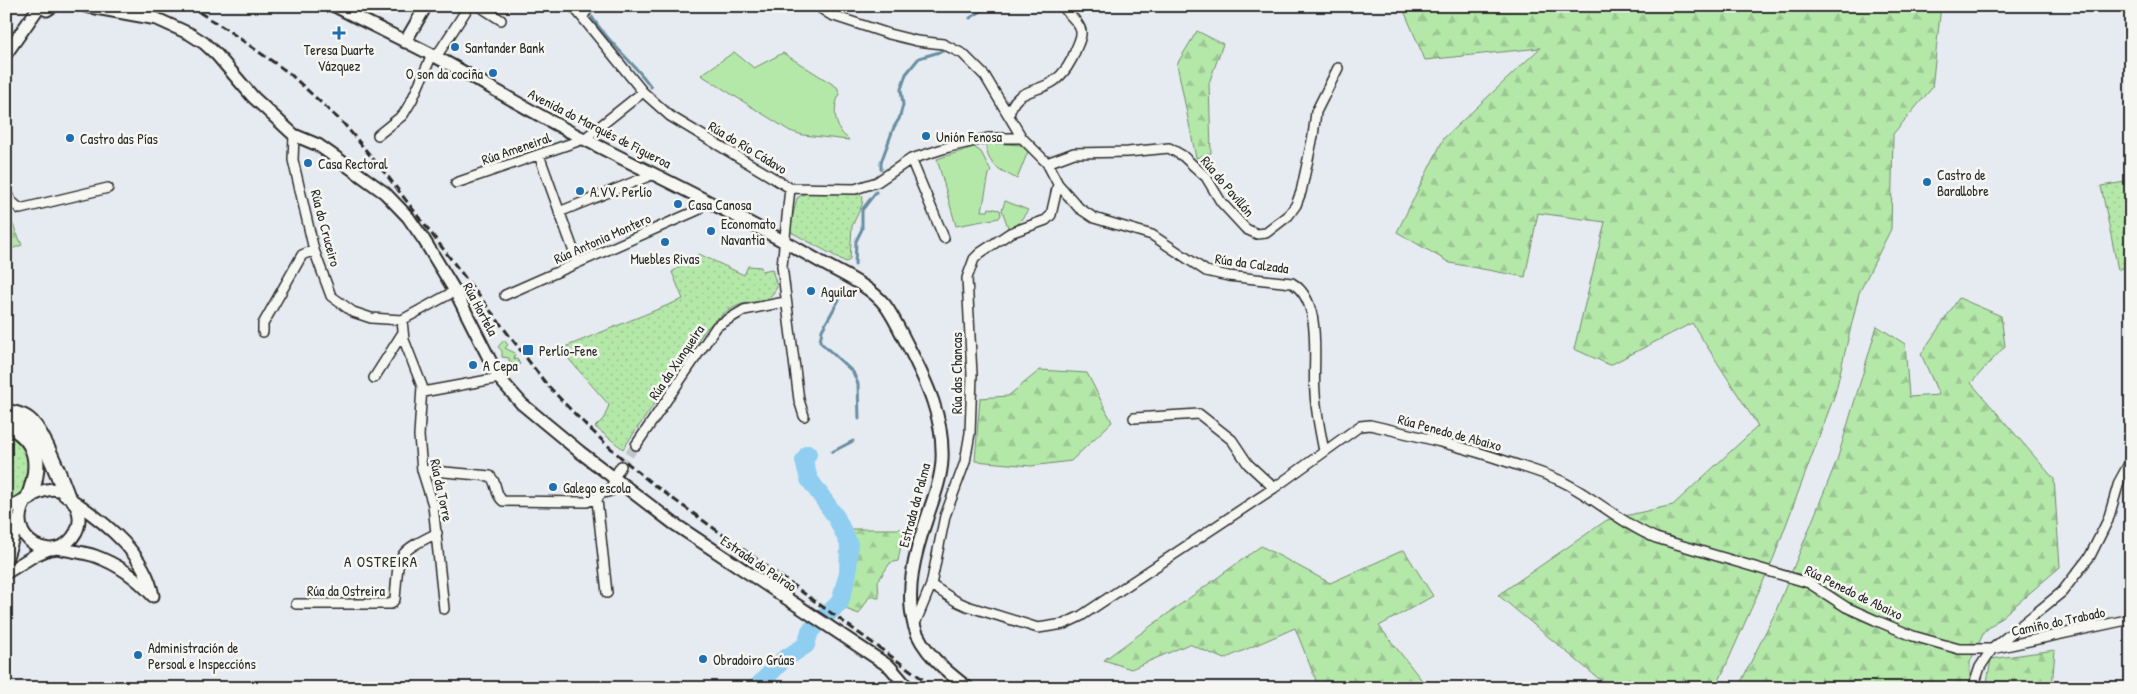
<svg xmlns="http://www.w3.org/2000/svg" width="2137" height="694" font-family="'Patrick Hand',sans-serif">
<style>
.grass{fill:url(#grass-dots);stroke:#708a6a}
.forest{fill:url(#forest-firs);stroke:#708a6a}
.cemetery{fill:url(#cemetery-stones);stroke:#708a6a}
.green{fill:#b4e8a9;stroke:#708a6a}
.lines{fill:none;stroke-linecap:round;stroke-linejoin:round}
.stream{stroke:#678da1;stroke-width:3}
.river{stroke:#8fcef0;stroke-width:18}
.minor-tunnel{stroke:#c1c5c9;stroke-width:9;stroke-dasharray:9 4.5;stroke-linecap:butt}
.minor-casing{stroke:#2b2b2b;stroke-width:12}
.tertiary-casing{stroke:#2b2b2b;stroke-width:15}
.trunk-casing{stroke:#2b2b2b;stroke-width:19}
.minor{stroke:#f6f6f2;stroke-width:9}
.tertiary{stroke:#f6f6f2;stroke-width:11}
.trunk{stroke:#f6f6f2;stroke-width:15}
.rail{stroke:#2b2b2b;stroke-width:3;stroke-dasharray:8 4;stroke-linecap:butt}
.poi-dot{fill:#1f6fb2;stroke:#f6f6f2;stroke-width:2}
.labels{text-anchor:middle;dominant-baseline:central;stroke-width:5;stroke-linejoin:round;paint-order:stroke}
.poi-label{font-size:14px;fill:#2b2b2b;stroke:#f6f6f2;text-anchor:start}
.street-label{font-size:14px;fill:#2b2b2b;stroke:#f6f6f2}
.neighbourhood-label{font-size:15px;letter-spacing:1px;fill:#2b2b2b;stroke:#f6f6f2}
</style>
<defs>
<pattern id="grass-dots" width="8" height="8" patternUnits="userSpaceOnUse" patternTransform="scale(1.25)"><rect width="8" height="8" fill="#b4e8a9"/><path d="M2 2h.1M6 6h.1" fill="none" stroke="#9bc792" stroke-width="1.8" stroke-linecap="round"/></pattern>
<pattern id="forest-firs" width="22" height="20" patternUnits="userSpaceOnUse" patternTransform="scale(1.25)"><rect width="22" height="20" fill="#b4e8a9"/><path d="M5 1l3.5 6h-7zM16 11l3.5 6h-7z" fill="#9bc792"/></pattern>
<pattern id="cemetery-stones" width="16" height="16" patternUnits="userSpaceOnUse" patternTransform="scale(1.25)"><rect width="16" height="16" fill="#b4e8a9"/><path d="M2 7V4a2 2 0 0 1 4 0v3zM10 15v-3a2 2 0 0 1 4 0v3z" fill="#9bc792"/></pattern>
</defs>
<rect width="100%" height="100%" fill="#e6ebf1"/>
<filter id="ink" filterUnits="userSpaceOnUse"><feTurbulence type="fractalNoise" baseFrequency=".02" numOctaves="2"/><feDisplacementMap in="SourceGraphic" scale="10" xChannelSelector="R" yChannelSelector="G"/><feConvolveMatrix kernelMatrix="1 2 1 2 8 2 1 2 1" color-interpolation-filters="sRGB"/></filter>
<g filter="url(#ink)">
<path class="grass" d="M2131 181V263L2118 270 2101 186Z
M852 192 863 196 862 205 852 226 850 260 846 262 789 231 797 198 806 193Z
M699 254 744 275 748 266 761 267 762 271 772 269 777 287C766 308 755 298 737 306 724 312 716 319 706 329L623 449 595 427 604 418 609 405 560 349 683 299 672 272Z
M6 431 25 445 31 472 24 489 6 504Z"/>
<path class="forest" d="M1402 6H1941L1932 88 1893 134 1891 229 1859 293 1835 394 1774 557 1716 688H1610L1498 595 1607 520 1673 505 1758 426 1692 323 1610 365 1574 349 1605 222 1538 213 1525 277 1450 263 1397 232 1444 138 1540 48 1425 60Z
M1197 31 1223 44 1209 83 1211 153 1196 158 1177 64Z
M1959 298 2001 316 2005 346 1971 383 2054 479 2060 567 1984 632 1970 662V688H1738L1775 613 1837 460 1877 326 1905 344 1909 397 1939 395 1921 354Z
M1040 370 1087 373 1112 422 1071 461 1031 466 975 461 980 398 1008 396Z
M849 529H904L898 561 890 563 878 581 879 598 869 597 859 614 843 608 855 565Z
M1261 546 1330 583 1404 550 1433 596 1379 626 1428 688H1319L1295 628 1224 659 1189 644 1131 669 1104 660Z
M2055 650 2052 688H1986L1991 659Z"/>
<path class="cemetery" d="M6 209 22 245 6 251Z"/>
<path class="green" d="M734 52 754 68 783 53 837 87 840 94C833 105 834 120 841 132 843 135 847 137 849 140L803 135 790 131 701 75Z
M991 143 1020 145 1029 149 1017 179C1002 171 985 164 987 145Z
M974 147 981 152 991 171 989 174 982 211H988L989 208 1000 210 1001 215 999 218 956 226 937 159Z
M1005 201 1028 210 1016 227 1009 230 1002 210Z
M504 340 508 345 505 348 515 353 514 360 517 359 520 364 511 370 508 366 512 363 509 361V358L502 357V351L498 347Z"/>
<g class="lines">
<path class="stream" d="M592 17C608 43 634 62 651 87
M970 18 988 7 992 6
M881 169V162L894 127 899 119 903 105 901 89 906 74 919 58 943 51
M855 265 856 241 862 229V210L876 192
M845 289 822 330 820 342 853 372 858 384 859 419
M832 452 853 441"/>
<path class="river" d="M756 688 783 660 806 645 810 631 840 602 848 573 849 544 836 517 809 479 804 461 808 454"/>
<path class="minor-tunnel" d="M621 466 636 445"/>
<defs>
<path id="minor" d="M479 6 501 20
M573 6 643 92 670 116 790 188 855 189 877 182 911 159 949 147 988 138H1022
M817 6 831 15 889 34 917 41 943 44 963 54 985 76 1022 138 1047 163 1058 184 1079 208 1094 218 1152 235 1206 271 1228 276 1292 283C1324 302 1312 362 1315 393 1316 412 1320 431 1324 451
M583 16 590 6
M436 57 469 6
M1009 116C1014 88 1035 94 1054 81 1064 74 1072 61 1076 49 1078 44 1082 37 1081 31 1079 21 1068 15 1063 6
M294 135 293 160 314 250 331 296 353 312 371 318 402 320 455 291
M378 135 403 115 412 100 432 55
M539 155 578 263
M911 159 944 238
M1047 163 1074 153 1128 152 1169 148 1183 156 1197 169 1206 177 1221 202 1246 229 1257 234 1266 233 1288 216 1296 205 1301 192 1313 136 1316 112 1338 68
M456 183 584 139 643 92
M790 188 782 266 799 400 804 416
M6 193 12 202 20 209 108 188
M559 212 654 174
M505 295 698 210 703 199
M402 320 404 340 422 386 419 436 422 470 433 505 444 609
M263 332V324L302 255 314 250
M374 378 402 334
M423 392 499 378
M1134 418 1199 414 1232 440 1248 464 1274 488
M636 445 717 326 744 310 785 302
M422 470 490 476C498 483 494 494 503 501L587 502 598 497
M931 585 956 601 967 606 1038 628 1064 624 1081 616 1274 488 1360 426 1370 425C1418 436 1465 447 1511 463 1529 469 1548 474 1565 483 1596 499 1624 525 1656 538L1809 583 1846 607 1875 620 1913 636 1959 649H1992L2131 619
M607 593 597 500 600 494 611 491 614 478 621 466
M296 604H391L395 599C399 553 395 554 437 533
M914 626 931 585 945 516 965 462 970 433 972 375 967 278 974 259 980 253 1010 233 1046 220 1051 215 1058 184
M1973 688 1980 667 1992 649 2062 592 2090 556 2108 520 2119 482 2131 460"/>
<path id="tertiary" d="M39 6 47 10 53 6
M85 6 157 19 190 34 204 43 217 55 253 97 294 135 318 145 345 164 385 193 408 217 424 240 455 291 499 378 522 404 580 452 673 523 890 667 908 688
M335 6C369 24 404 40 438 58 488 85 536 115 586 140 664 180 743 217 819 261 841 274 869 285 885 305 894 317 901 333 908 346 927 383 944 418 942 460 941 481 932 502 926 521 915 553 905 591 914 625 921 651 947 672 968 688
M405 42 426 6
M6 54 39 7
M75 502C107 524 146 555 153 596
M6 509C29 499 58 472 76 506 80 514 80 524 76 532 56 569 2 539 26 500
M57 548C69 551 84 552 95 556 117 564 138 579 153 596
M6 560 19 518
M6 573 35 555 49 549"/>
<path id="trunk" d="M6 412C14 414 22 415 28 420 41 429 60 478 66 494
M6 424C40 439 41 466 29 497"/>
</defs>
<use href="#minor" class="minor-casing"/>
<use href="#tertiary" class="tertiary-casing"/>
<use href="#trunk" class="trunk-casing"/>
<use href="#minor" class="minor"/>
<use href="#tertiary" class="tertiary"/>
<use href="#trunk" class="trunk"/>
<path class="rail" d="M189 6 226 29 289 73 344 124 389 178 544 381C578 419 614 453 654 485L935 688"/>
</g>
</g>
<g class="poi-dot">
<path d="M336.5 25.5h5v5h5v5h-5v5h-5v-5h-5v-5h5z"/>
<circle cx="455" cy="47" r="5"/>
<circle cx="493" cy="73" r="5"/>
<circle cx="926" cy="136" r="5"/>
<circle cx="70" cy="138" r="5"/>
<circle cx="308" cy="163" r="5"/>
<circle cx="1927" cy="182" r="5"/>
<circle cx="580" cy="191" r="5"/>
<circle cx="678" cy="204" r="5"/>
<circle cx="711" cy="231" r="5"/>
<circle cx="665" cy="242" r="5"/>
<circle cx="811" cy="291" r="5"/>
<rect x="522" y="344" width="12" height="12" rx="2.5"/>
<circle cx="473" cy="365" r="5"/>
<circle cx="553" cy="487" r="5"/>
<circle cx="138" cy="655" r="5"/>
<circle cx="703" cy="659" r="5"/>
</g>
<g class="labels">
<g class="poi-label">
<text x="465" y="47">Santander Bank</text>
<text x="339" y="49" text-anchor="middle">Teresa Duarte<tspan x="339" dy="16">Vázquez</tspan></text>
<text x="483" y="73" text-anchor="end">O son da cociña</text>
<text x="936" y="136">Unión Fenosa</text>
<text x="80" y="138">Castro das Pías</text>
<text x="318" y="163">Casa Rectoral</text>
<text x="1937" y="174">Castro de<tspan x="1937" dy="16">Barallobre</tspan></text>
<text x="590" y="191">A.VV. Perlío</text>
<text x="688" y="204">Casa Canosa</text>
<text x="721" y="223">Economato<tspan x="721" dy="16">Navantia</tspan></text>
<text x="665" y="258" text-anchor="middle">Muebles Rivas</text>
<text x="821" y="291">Aguilar</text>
<text x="539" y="350">Perlío-Fene</text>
<text x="483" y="365">A Cepa</text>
<text x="563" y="487">Galego escola</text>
<text x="148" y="647">Administración de<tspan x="148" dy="16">Persoal e Inspeccións</tspan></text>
<text x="713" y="659">Obradoiro Grúas</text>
</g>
<g class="street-label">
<text transform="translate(600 128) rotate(27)">Avenida do Marqués de Figueroa</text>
<text transform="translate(748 147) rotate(31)">Rúa do Río Cádavo</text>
<text transform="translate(516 148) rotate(-19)">Rúa Ameneiral</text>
<text transform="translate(1228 186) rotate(50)">Rúa do Pavillón</text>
<text transform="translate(326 228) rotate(75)">Rúa do Cruceiro</text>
<text transform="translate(602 238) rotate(-24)">Rúa Antonia Montero</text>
<text transform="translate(1252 263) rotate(8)">Rúa da Calzada</text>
<text transform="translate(481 309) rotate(62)">Rúa Hortela</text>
<text transform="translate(676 362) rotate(-56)">Rúa da Xunqueira</text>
<text transform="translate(956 373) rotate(-90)">Rúa das Chancas</text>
<text transform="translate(1450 432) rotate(15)">Rúa Penedo de Abaixo</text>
<text transform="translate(442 490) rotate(78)">Rúa da Torre</text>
<text transform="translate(914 505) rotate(-75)">Estrada da Palma</text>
<text transform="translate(759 563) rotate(34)">Estrada do Peirao</text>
<text x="346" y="590">Rúa da Ostreira</text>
<text transform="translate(1854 592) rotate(26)">Rúa Penedo de Abaixo</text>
<text transform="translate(2058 621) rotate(-12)">Camiño do Trabado</text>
</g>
<g class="neighbourhood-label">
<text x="381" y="561">A OSTREIRA</text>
</g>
</g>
<rect width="2137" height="694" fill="none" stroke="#f6f6f2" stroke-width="25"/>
<rect x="12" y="12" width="2112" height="669" fill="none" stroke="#2b2b2b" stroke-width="2" filter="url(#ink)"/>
</svg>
